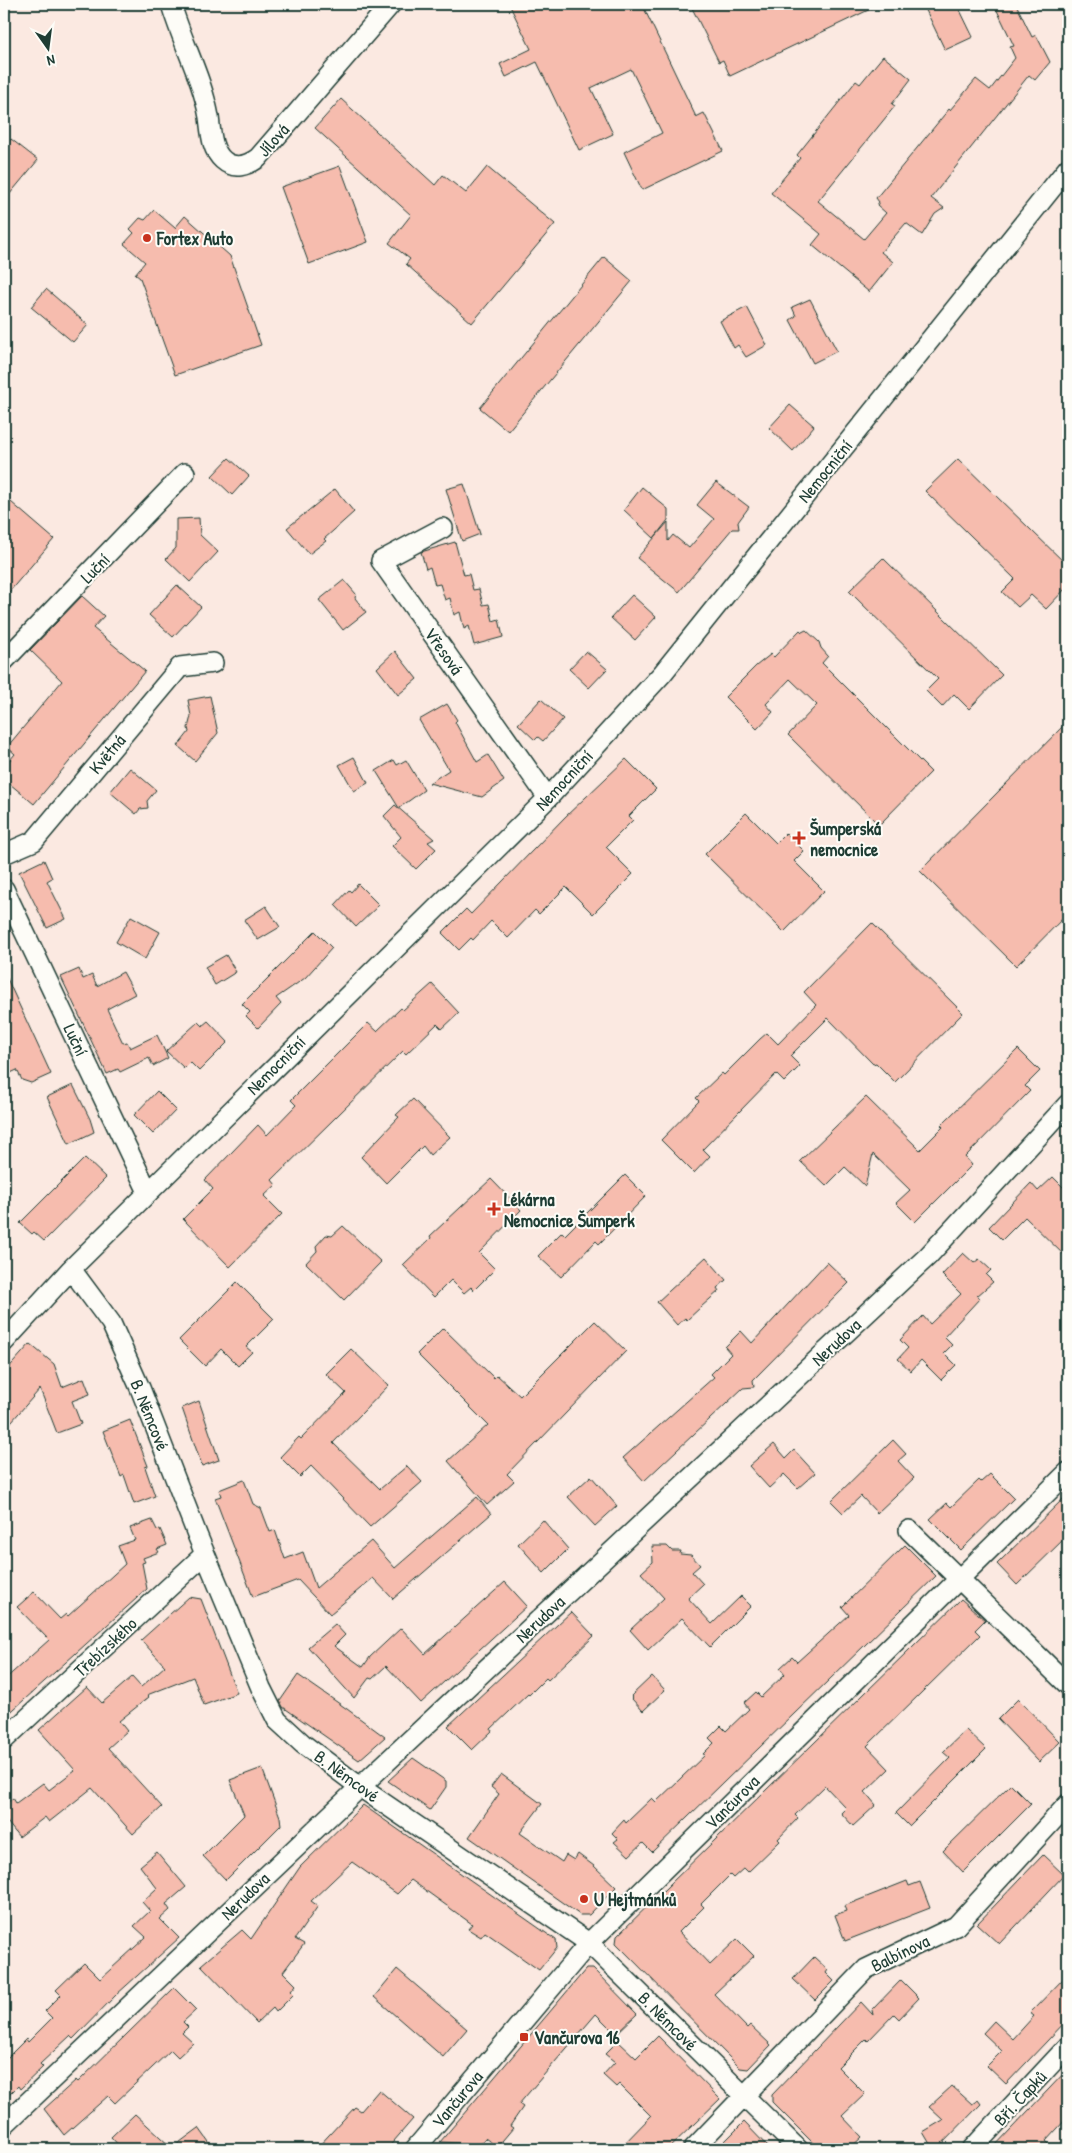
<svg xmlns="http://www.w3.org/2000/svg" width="1072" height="2153" font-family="'Patrick Hand',sans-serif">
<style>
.building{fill:#f6bcae;stroke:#1f3d34}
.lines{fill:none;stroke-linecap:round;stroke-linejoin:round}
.minor-casing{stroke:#1f3d34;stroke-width:22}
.minor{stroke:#fdfcf7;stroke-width:19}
.poi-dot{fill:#c8321e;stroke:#fdfcf7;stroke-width:2}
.labels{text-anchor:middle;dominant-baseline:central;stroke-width:4;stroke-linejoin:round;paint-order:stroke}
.street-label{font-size:18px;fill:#1f3d34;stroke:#fdfcf7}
.poi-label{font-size:18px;font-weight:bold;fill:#1f3d34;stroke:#fdfcf7;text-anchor:start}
</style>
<rect width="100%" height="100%" fill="#fbe9e1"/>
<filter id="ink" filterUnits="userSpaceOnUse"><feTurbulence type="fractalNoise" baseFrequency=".02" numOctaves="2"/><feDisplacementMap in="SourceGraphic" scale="10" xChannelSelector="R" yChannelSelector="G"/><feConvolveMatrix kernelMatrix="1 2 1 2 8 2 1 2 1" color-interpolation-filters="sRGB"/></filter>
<g filter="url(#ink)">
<path class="building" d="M509 4H642L696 117 704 113 723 151 642 190 624 152 662 133 631 69 591 88 613 134 579 150 537 62 506 77 500 64 531 49Z
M690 4H881L730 76 723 60 719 62Z
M923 4H957L973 37 945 50Z
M994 4H1016L1032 37 1036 35 1050 62 1035 80 1029 75 931 198 944 208 935 214 922 235 906 223 881 252 893 262 869 292 812 245 821 234 771 193 800 158 797 155 856 81 860 84 883 56 911 79 892 104 895 106 818 201 864 239 886 213 877 205 879 202 876 198 949 109 950 110 976 79 990 90 1015 58 1010 47 1014 46Z
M341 99 435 185 443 175 466 193 487 167 555 224 472 323 406 264 410 259 389 243 411 215 315 128Z
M11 139 38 160 4 201V148Z
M340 166 368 242 309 264 281 187Z
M154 210 175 228 185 216 230 256 261 345 175 375 140 278 135 274 145 262 124 244 134 233 130 229 140 218 145 220Z
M604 257 632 281 508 431 480 408Z
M46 289 88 325 73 342 31 307Z
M810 299 837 351 813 363 790 320 796 316 792 307Z
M747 307 767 345 746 357 738 345 734 348 720 321Z
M790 405 814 426 793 451 769 428Z
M229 458 249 476 232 495 212 476Z
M958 459 1068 566V586L1046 609 1031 595 1018 607 1002 592 1015 579 925 491Z
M716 482 749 507 738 522 739 529H732L679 592 637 558 668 522V541L673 535 689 548 714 519 697 505Z
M464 484 480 534 462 541 446 489Z
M642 487 668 509V520L654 538 624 510Z
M335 489 354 512 324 539 326 541 309 554 287 528Z
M4 496 54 539 4 598Z
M199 518 200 535 218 552 190 582 166 559 176 548V519Z
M455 542 464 575 469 574 473 590 479 589 483 605 489 604 493 621 499 619 503 637 474 645 469 626 464 629 460 612 454 615 450 598 445 600 440 584 435 585 430 567 426 569 421 552Z
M883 558 1002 675 969 709 954 694 942 707 926 691 938 679 849 591Z
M344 580 356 594 355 598 366 612 343 630 319 600Z
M177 585 201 607 173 637 149 615Z
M632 595 656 617 635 640 611 618Z
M82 596 104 616 93 628 145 671 34 804 4 779V767L15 754 7 747 62 681 30 650Z
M800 630 802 632 806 630 819 642 821 648 828 656 822 663 931 772 879 825 788 735 817 705 790 679 766 704 773 712 757 729 725 697 756 666 771 654 774 657Z
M395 651 417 679 398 695 377 668Z
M586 651 607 669 589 688 569 669Z
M210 696 218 733 195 761 178 746 189 732 188 728 191 716 188 700Z
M541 699 563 719 543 741 538 737 535 740 518 724Z
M447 704 457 720 455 722 477 762 488 755 504 781 482 797 429 783 449 770 419 720Z
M1068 721V913L1016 966 920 871Z
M354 757 368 783 354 791 339 765Z
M626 759 656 789 629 816 633 820 606 847 633 874 593 914 566 887 539 914 535 910 508 938 491 921 473 940 471 938 459 950 442 933 466 909 471 914 565 817Z
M394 760 397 765 406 760 424 790 399 808 376 771Z
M130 768 156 790 147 801 148 808 140 809 136 814 110 792Z
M395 805 434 839 428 842 436 849 416 869 392 846 401 837 384 816Z
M746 813 776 843 786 833 804 851 794 861 824 891 784 932 705 854Z
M44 860 52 878 47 881 66 919 47 928 19 872Z
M358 884 379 905 356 927 335 905 349 890 351 892Z
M266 906 280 927 258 940 244 920Z
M131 916 160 932 145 959 116 942Z
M872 923 963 1013 895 1082 876 1063 873 1064 828 1018 790 1056 800 1066 784 1082 776 1074 703 1149 710 1156 694 1173 661 1140 699 1101 696 1098 722 1073 724 1075 760 1039 767 1033 778 1044 816 1005 804 992Z
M315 931 332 948 305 978 276 998 281 1004 258 1028 246 1016 250 1012 242 1004Z
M226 955 236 972 215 985 205 967Z
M79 969 83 979 92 975 97 986 123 972 135 994 107 1009 123 1043 127 1042 130 1048 157 1035 168 1058 153 1066 149 1058 120 1072 118 1069 107 1074 61 977Z
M4 972 51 1074 31 1083 22 1080 17 1070 4 1076Z
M432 984 459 1013 442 1029 437 1024 406 1054 403 1051 272 1180 276 1185 264 1196 282 1214 230 1267 183 1219 213 1189 205 1180 258 1125 267 1135 296 1105 291 1100 368 1023 377 1031 401 1008 403 1010Z
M208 1021 228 1042 199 1071 190 1062 184 1068 166 1051 198 1022 202 1026Z
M1018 1049 1040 1071 1025 1086 1030 1091 965 1157 972 1165 915 1222 896 1203 910 1190 873 1154 865 1186 845 1167 826 1186 800 1161 866 1097 920 1150 943 1127 941 1125Z
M73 1085 90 1119 94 1132 69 1144 47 1097Z
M157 1091 176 1110 153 1134 134 1115Z
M413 1099 450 1137 430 1155 423 1146 386 1183 361 1157 399 1117 396 1115Z
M85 1158 106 1178 44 1241 34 1232 32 1234 20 1223Z
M625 1175 646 1196 599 1244 596 1241 561 1277 538 1256 562 1232 565 1235Z
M1053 1177 1068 1192V1259L1025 1217 1002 1240 989 1227 1031 1183 1038 1191Z
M491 1179 521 1210 479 1253 495 1269 474 1290 471 1287 464 1293 451 1280 434 1297 403 1265 431 1238 430 1236Z
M343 1226 381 1262 344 1300 306 1263 317 1251 316 1246 326 1235 332 1236Z
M963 1253 974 1263 979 1259 991 1270 986 1275 993 1282 977 1296 980 1298 944 1337 952 1345 944 1353 956 1365 941 1380 921 1360 911 1371 898 1359 908 1348 900 1340 923 1316 930 1324 961 1294 942 1275Z
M706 1257 726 1280 717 1288 719 1291 701 1307 687 1320 685 1318 677 1325 657 1302Z
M827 1262 849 1283 753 1380 754 1387 743 1388 644 1481 623 1458 714 1377 711 1374 731 1354 725 1347 741 1331 752 1343Z
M237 1282 274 1319 246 1347 252 1352 238 1366 221 1349 205 1366 179 1340Z
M595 1321 626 1351 507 1474 514 1481 487 1505 448 1461 488 1425 417 1354 443 1328 494 1378 497 1375 520 1396Z
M30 1344 54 1364 62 1387 84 1378 90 1394 72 1401 81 1424 57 1433 40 1389 4 1430V1373Z
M351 1349 389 1385 333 1443 380 1489 407 1466 422 1482 370 1527 311 1466 300 1477 280 1457 299 1437 301 1439 346 1393 326 1374Z
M199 1401 219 1460 202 1466 182 1408Z
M130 1420 148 1466 145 1467 155 1496 134 1504 124 1475 121 1477 103 1431Z
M893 1440 906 1454 898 1461 914 1478 877 1513 861 1496 843 1513 831 1501Z
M774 1444 786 1458 794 1450 815 1473 798 1488 784 1474 769 1488 749 1466Z
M990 1474 1014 1498 961 1550 930 1519 947 1503 951 1507 979 1480 981 1482Z
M591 1476 617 1506 595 1526 568 1497Z
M244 1480 253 1504 261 1508 270 1532 275 1530 285 1559 303 1552 316 1588 371 1541 395 1568 477 1497 491 1514 393 1599 373 1578 330 1614 298 1580 253 1597 215 1498 221 1496 219 1490Z
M1068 1494V1535L1017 1585 997 1564Z
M152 1520 157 1530 160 1529 167 1545 157 1549 159 1552 143 1558 145 1562 142 1563 147 1589 4 1718V1680L49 1640 17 1607 34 1592 60 1619 66 1614 68 1616 125 1564 118 1546 135 1540 130 1528Z
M543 1520 568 1549 544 1573 518 1544Z
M905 1545 936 1576 652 1852 643 1843 629 1856 614 1842 618 1839 612 1833 624 1820 626 1823 652 1798 656 1802 705 1755 703 1754 714 1743 709 1738 721 1726 726 1731 749 1709 744 1703 756 1692 761 1697 785 1674 780 1668 792 1657 797 1662 849 1615 842 1607Z
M652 1546H667L672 1551H681L680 1554 691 1555 700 1565 692 1572 703 1584 688 1598 712 1624 741 1596 751 1606 710 1647 682 1618 648 1650 630 1630 664 1598 641 1573 653 1562Z
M505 1582 527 1606 421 1703 386 1666 372 1679 369 1678 354 1698 308 1647 335 1624 345 1635 334 1646 363 1667 370 1657 401 1628 425 1654Z
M189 1597 201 1599 237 1693 204 1705 193 1677 147 1695 149 1697 119 1721 127 1731 108 1748 162 1807 133 1834 92 1788 49 1822 45 1817 19 1837 4 1818V1805L13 1798 16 1803 43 1783 49 1790 75 1770 39 1730 87 1687 102 1703 132 1677 141 1687 165 1666 141 1640Z
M961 1599 985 1620 975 1630 980 1635 867 1746 889 1769 865 1792 876 1805 853 1826 841 1813 846 1808 825 1786 795 1815 798 1818 778 1839 780 1841 748 1872 744 1868 733 1878 730 1875 701 1904 704 1907 679 1932 710 1965 737 1939 754 1956 714 1994 747 2028 750 2025 771 2045 748 2069 740 2068 616 1943 617 1936Z
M571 1612 594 1636 548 1680 546 1678 529 1695 528 1694 491 1729 492 1731 472 1750 448 1726Z
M298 1675 347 1709 385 1737 359 1760 283 1707 280 1701Z
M652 1676 665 1690 643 1711 632 1699 633 1698 631 1696Z
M1018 1699 1060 1742 1039 1762 998 1719Z
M966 1730 986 1749 909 1826 896 1813 950 1758 943 1752Z
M413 1758 446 1781V1787L430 1810 388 1781Z
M262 1768 280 1817 281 1825 226 1880 203 1856 244 1815 230 1780Z
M501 1774 542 1804 520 1833 562 1862 566 1855 574 1860 578 1854 594 1866 616 1887 589 1915H580L469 1837 499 1794 491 1787Z
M1011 1784 1031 1804 963 1872 943 1851Z
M363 1805 556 1940 557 1948 539 1970 485 1932 481 1937 468 1929 472 1924 411 1880 397 1894 352 1862 311 1901 318 1906 295 1939 304 1944 283 1972 296 1985 291 1991 294 1994 276 2012 273 2008 257 2023 201 1965 242 1930 251 1939 300 1867Z
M157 1852 186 1887 166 1904 170 1910 160 1919 179 1938 116 1995 73 2039 70 2036 40 2064 43 2067 20 2089 18 2086 4 2100V2061L26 2039 28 2042 52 2018 45 2011 61 1995 56 1990 84 1963 100 1979 146 1937 134 1926 150 1911 142 1902 157 1888 140 1866Z
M1043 1855 1064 1875 999 1944 977 1924Z
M907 1881 909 1886 920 1882 930 1908 845 1941 835 1915 846 1911 844 1906Z
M814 1957 828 1970 826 1973 834 1981 815 2000 793 1979Z
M397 1969 467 2029 443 2057 374 1997Z
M586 1969H593L637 2014 616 2034 596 2014 519 2104 523 2107 510 2126 513 2128 497 2147 485 2138 480 2144 440 2142Z
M1068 1974V2019L1006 2084 987 2066 1002 2051 983 2033 994 2021 1013 2039 1034 2016 1030 2013Z
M901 1980 919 1998 899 2019 894 2014 868 2041 866 2039 838 2067 865 2094 842 2116 862 2137 849 2149H819L772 2102V2095L861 2002 873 2015 872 2010Z
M174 1988 196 2010 183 2022 188 2027 182 2033 193 2043 178 2057 171 2050 115 2103 108 2096 64 2135 44 2109 76 2080 78 2082Z
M658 2036 720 2099 668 2149H663L657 2143 651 2149H619L651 2116 619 2084 616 2087 603 2075 615 2062 605 2054 618 2041 636 2058Z
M1068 2069V2117L1046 2141 1054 2149H992Z
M952 2086 972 2104 978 2100 981 2104 937 2149H933L923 2132 943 2120 929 2107Z
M379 2090 413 2119 387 2149H316L355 2107 361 2111Z
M135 2114 172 2148 199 2128 214 2149H122L111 2137Z
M744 2122 770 2149H717Z"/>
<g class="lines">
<defs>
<path id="minor" d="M171 4C182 42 202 78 209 117 211 132 211 149 223 160 234 170 247 166 258 158L391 4
M443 528 381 561 548 798
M4 661 185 473
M4 854 34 841 180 667 213 663
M4 889 148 1192
M71 1269 111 1323 140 1388 198 1537 261 1688 277 1720 303 1744 360 1787 589 1943 798 2149
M4 1342 71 1269 548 798 662 674 1068 168
M909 1530 1068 1685
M4 1740 205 1554
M4 2125 360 1787 928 1256 1068 1104
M415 2149 589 1943 1068 1472
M693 2149 866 1969 956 1926 1068 1804
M972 2149 1068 2046"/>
</defs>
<use href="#minor" class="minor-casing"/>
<use href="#minor" class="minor"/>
</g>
</g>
<g class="poi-dot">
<circle cx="147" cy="238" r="5"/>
<path d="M796.5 830.5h5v5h5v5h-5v5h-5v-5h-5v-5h5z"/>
<path d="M491.5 1201.5h5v5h5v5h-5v5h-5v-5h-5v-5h5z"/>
<circle cx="584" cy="1899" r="5"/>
<rect x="519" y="2032" width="10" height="10" rx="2.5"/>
</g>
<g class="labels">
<g class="street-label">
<text transform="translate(273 140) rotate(-48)">Jílová</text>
<text transform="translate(825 471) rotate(-51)">Nemocniční</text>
<text transform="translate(95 568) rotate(-46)">Luční</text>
<text transform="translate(444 651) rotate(55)">Vřesová</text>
<text transform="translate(107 754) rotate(-50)">Květná</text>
<text transform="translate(564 780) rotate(-47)">Nemocniční</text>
<text transform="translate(76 1040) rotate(65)">Luční</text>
<text transform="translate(276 1065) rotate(-45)">Nemocniční</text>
<text transform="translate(836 1342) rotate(-43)">Nerudova</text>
<text transform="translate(150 1415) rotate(68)">B. Němcové</text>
<text transform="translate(540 1619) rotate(-43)">Nerudova</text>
<text transform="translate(105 1647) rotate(-43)">Třebízského</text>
<text transform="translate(347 1776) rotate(36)">B. Němcové</text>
<text transform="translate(732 1802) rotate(-45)">Vančurova</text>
<text transform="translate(245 1896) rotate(-44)">Nerudova</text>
<text transform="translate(900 1953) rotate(-26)">Balbínova</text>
<text transform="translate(668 2021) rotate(45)">B. Němcové</text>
<text transform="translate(1020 2098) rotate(-47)">Bří. Čapků</text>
<text transform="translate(457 2099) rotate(-50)">Vančurova</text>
</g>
<g class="poi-label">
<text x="157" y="238">Fortex Auto</text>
<text x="810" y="828">Šumperská<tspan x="810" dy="21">nemocnice</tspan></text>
<text x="504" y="1199">Lékárna<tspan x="504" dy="21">Nemocnice Šumperk</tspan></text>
<text x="594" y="1899">U Hejtmánků</text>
<text x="534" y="2037">Vančurova 16</text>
</g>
</g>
<rect width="1072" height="2153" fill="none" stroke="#fdfcf7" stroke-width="20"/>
<rect x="10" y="10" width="1052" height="2133" fill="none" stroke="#1f3d34" stroke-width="2" filter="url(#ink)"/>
<g transform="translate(48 48) rotate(166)" stroke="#fdfcf7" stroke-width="4" paint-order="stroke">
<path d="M0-4L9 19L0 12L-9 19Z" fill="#1f3d34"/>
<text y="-8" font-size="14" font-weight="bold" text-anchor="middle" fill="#1f3d34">N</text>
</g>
</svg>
